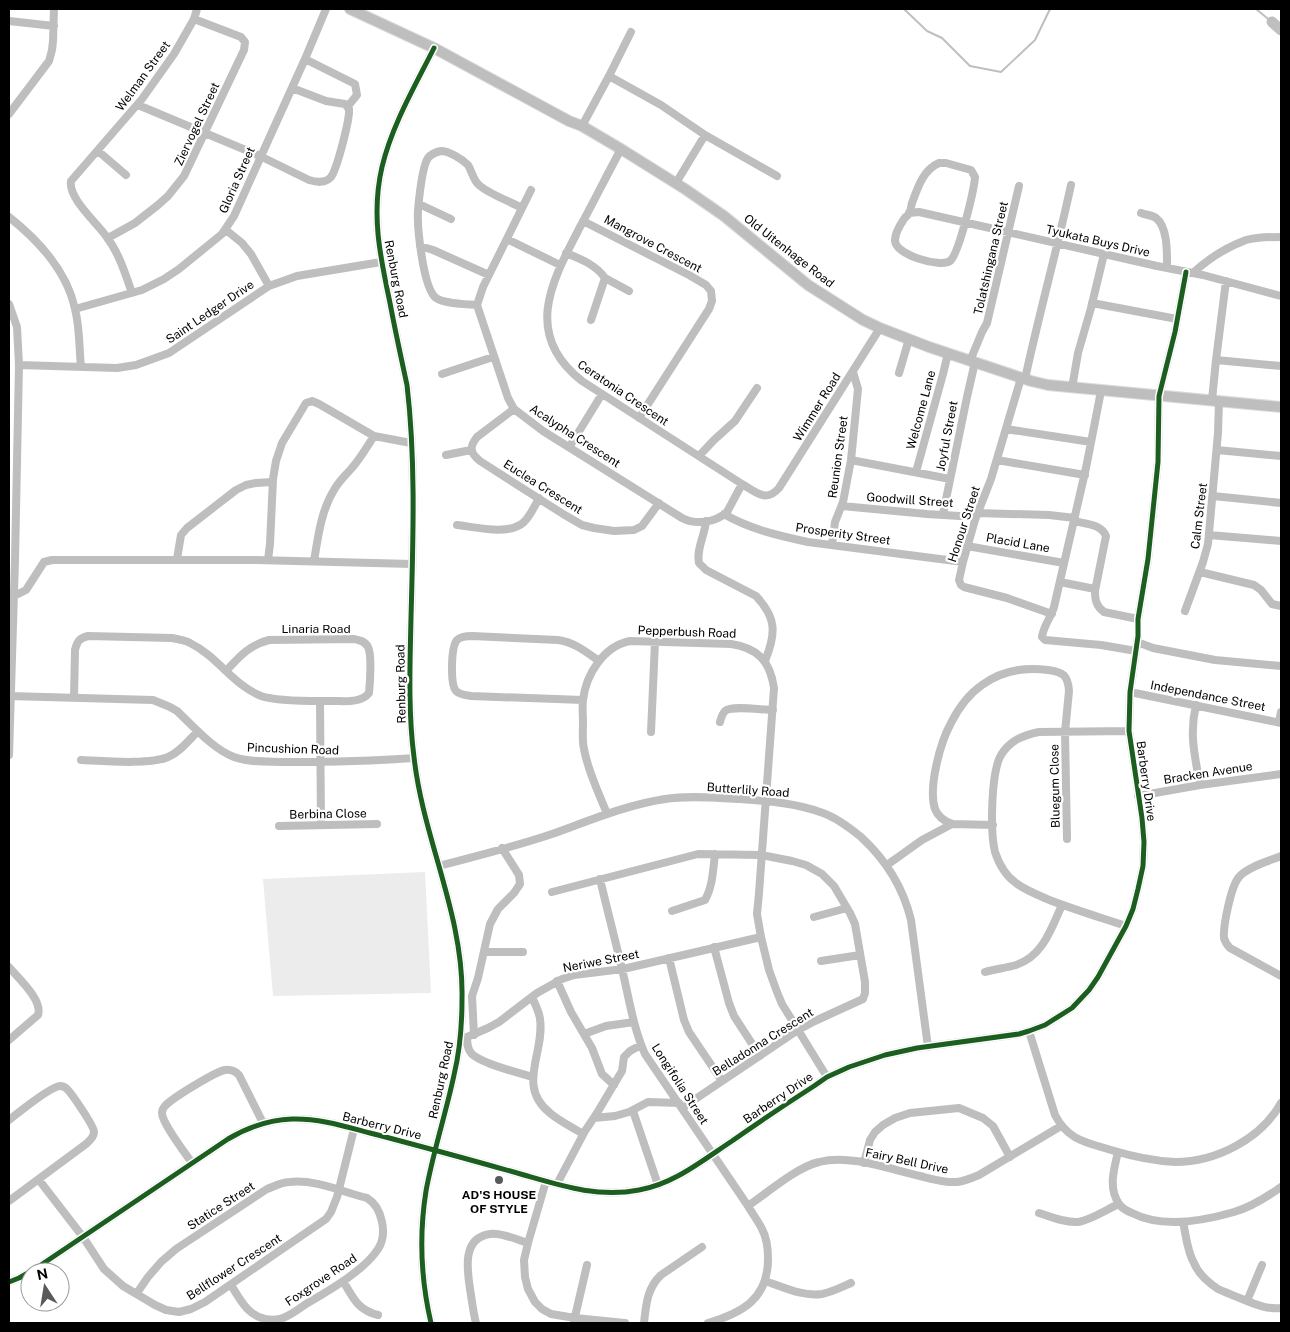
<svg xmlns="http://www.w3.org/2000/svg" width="1290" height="1332" font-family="'Public Sans',sans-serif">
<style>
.green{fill:#ececec}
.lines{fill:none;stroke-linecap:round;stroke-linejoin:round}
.stream{stroke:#bfbfbf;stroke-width:2}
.river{stroke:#bfbfbf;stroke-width:11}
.major-casing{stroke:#dbdbdb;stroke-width:12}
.minor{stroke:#bebebe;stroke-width:8}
.major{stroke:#bebebe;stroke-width:10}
.cycleway-casing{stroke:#fff;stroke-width:8}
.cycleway{stroke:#1b5e20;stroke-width:5}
.poi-dot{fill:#595959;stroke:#fff;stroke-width:2}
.labels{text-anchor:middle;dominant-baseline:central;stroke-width:4.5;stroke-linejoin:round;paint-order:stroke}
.street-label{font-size:12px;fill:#000;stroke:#fff}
.poi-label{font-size:12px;font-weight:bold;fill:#000;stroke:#fff}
</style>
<rect width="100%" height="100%" fill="#fff"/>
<path class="green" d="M425 872 431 993 273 996 263 879Z"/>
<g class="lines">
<path class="stream" d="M904 9 927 31 942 38 970 66 1001 72 1035 40 1050 9
M1256 9 1272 22"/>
<path class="river" d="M1272 22 1281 30"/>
<defs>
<path id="major" d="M350 9 434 48 569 121 582 126 621 149 685 189 724 216 808 285 863 320 880 328 929 347 1031 381 1048 385 1281 407"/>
</defs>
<use href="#major" class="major-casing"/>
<path class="minor" d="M9 21 54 26
M305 59 355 84 357 95 348 106
M609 76 661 105 705 135 777 176
M138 105 260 156 309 180C316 182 325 184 331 177 337 169 350 119 349 109L345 104 326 101 292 88
M9 114 49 61 52 50 53 41 54 9
M582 126 609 76 631 32
M621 149C607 175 594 201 580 227 552 281 522 334 582 381L742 484C756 492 766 503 779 488L880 328
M98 151 126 175
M939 163H946L971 170 975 177C974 190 959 254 950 261 941 268 894 255 895 240 895 234 900 225 904 219 905 217 907 216 909 214 911 211 911 206 912 203 918 187 923 170 939 163Z
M676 183 705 135
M531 190 483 287 477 305 508 398 514 409 543 431 682 518C695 525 715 523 727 512L742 484
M419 204 451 219
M909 213 919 212 1157 266 1203 275 1281 296
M1141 213C1146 215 1152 215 1156 218 1168 227 1167 254 1167 268
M9 217C38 240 67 271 75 309 80 328 79 348 81 367
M583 221 689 275 706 285 711 291 712 301 709 309 639 418
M226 230 242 243 251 254 269 286
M108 238 135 223 158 205 168 196 184 176 244 50 245 42 241 37 194 19
M507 239 560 265
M420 246 433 250 489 275
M566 253C581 259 596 265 605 278L591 320
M1193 273C1208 259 1227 247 1246 240 1257 237 1270 237 1281 237
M605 278 629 291
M132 293C125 273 119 253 106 236 96 222 68 198 71 181L142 99 174 54 194 19 197 9
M1092 303 1177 319
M9 304 17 327 19 365 15 560 9 755
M477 305C466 304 445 304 436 298 423 288 417 227 418 210 419 199 422 167 428 158 431 154 436 152 441 151 449 151 462 159 468 165 472 171 473 180 479 185 487 193 511 202 522 208
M75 309 142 290 164 279 179 269 222 234 234 216 305 59 326 9
M1216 360 1281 366
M970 361 982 332 987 323 1019 186
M19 365 117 368 136 365 169 353 269 286 297 276 381 262
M899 373 909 339
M442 374 493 357
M1021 378 991 479 975 520 963 562 959 580 961 585 964 587 1007 598 1052 614
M1025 379C1039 314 1057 250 1071 185
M1072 388 1078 353 1091 308 1104 254
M1101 391 1086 468 1054 607C1051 617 1043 627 1042 637L1045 640 1101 645 1136 651
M1212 400 1216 360 1226 281
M514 409 477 437C469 447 470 453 480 461L563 514 582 525 594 528 614 531 634 530 642 526 659 503
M1006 429 1091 442
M570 446 602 394
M1217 450 1281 456
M446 455 471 450
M699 456 714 440 735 421 757 388
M851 460 950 479
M997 460 1085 475
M916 472 943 374 948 353
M1213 496 1281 503
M842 506 927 514 976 517
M977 513 1049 515 1075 518
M724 514C749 529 780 536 808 542L963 562
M943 514 967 397 975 362
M706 521C705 535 696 549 699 563L706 570 756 596C777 618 776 634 765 661
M1074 521C1086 524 1101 524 1106 536L1095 591C1095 600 1096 606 1104 612L1138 619
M457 525C475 527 509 536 524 522 530 516 535 506 539 498
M1209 535 1281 541
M832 545 835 522 843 502 851 460 858 389 853 372
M967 546 1064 563
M177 559 181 535 187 528 236 490 246 485 256 483 272 482
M268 560 270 544 273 479 276 461 282 443 306 403 312 401 319 404 374 436 411 443
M314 561C318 537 321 511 334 490 339 481 345 476 351 469 360 459 367 447 374 436
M1200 572 1254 585 1261 590 1272 604 1281 606
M1060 582 1095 589
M14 596 26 590 44 562 52 560H256L412 564
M1185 611 1203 562 1208 544 1218 433 1219 401
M1137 642 1153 648 1215 660 1281 666
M1130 692 1281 723
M9 696 153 700 170 707 177 711C193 726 213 749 234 757 250 763 270 761 287 762 330 762 372 761 414 758
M74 698 75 650C77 642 79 638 88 636L172 638C178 639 185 640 190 643 217 656 233 685 261 696 278 702 315 701 334 701 346 701 361 703 369 693 370 683 372 654 368 647 365 641 359 640 354 639L269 640C249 645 239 657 226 671
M583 700 471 696C465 695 460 695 456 691 450 684 451 647 457 640 461 636 467 636 472 636L558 640C574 642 586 652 599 661
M320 701 321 825
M1196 705C1189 734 1195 757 1200 785
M720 722C721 718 722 714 725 711 732 705 762 710 773 710
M1279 722 1281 712
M651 732 655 642
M81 760C103 761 150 765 168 757 180 752 189 740 198 731
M1138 796 1200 785 1281 774
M607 814C599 793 588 772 584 749 582 741 583 732 583 723 583 715 582 707 583 700 586 674 604 646 630 641L731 644C758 648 770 661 774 688L759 893 757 914 761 937 769 970 777 992 782 1004 827 1077
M993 825 952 824C944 821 938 817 935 809 928 788 940 743 951 723 958 709 969 694 982 685 1001 671 1025 667 1048 670 1063 672 1068 675 1069 691L1065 732 1067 839
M279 826 377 824
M1281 856C1269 861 1247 867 1239 877 1231 886 1223 926 1224 938 1225 942 1227 945 1230 948L1281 976
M887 865 922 840 952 824
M439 866C476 856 513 847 549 835 586 822 625 805 665 799 689 795 716 798 740 799 768 801 796 803 823 813 837 818 850 828 861 837 886 860 903 887 911 920L928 1047
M600 879C607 909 615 939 622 969 629 998 633 1027 645 1054L748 1206C752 1213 758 1221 762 1229 767 1238 768 1248 768 1259 768 1299 742 1313 708 1323
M552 892 698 854 761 855 792 861 806 865 822 874 834 886 850 913 855 924 865 982V993L863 999 815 1021 798 1030 682 1108
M672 911 705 900C713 886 713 869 715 854
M814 917 847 908
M1126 926C1099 917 1072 909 1047 899 1036 894 1025 890 1016 883 1006 876 999 864 995 852 990 832 991 772 1001 755 1010 740 1024 735 1039 732L1129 731
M714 947 729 1003 734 1016 760 1056
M484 952H523
M669 958 684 1020 689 1032 722 1081
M821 961 860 955
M9 967C18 978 43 1000 38 1015L9 1040
M985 972C995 969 1006 968 1016 965 1043 956 1051 929 1062 905
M557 981 571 1012 592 1048 602 1074 614 1085
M532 997C535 1004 539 1011 540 1019 545 1053 516 1086 550 1113 559 1121 572 1127 583 1134
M1029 1031 1055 1115C1068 1140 1085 1142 1111 1150 1131 1156 1153 1161 1175 1162 1216 1162 1261 1139 1281 1103
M584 1034 606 1026 634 1022
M474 1035 472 996 478 978 490 924 498 909 514 893 520 884 519 875 502 848
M467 1037C467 1043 467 1048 471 1053 479 1063 519 1073 533 1077
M460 1040 488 1028 499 1022 537 993 562 979 574 975 623 969 761 937
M633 1111 658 1185
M594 1118 615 1116 629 1112 648 1102 679 1103
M9 1120C18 1113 51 1086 60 1086 64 1086 65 1087 67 1089 72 1094 94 1126 94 1132 94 1137 90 1140 86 1144L9 1201
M1118 1152C1114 1169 1108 1188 1119 1204 1122 1208 1127 1211 1132 1213 1161 1228 1203 1221 1234 1212 1251 1207 1267 1197 1281 1187
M192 1163C185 1153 162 1123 162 1113 162 1110 163 1108 165 1106 172 1098 215 1072 225 1070 231 1069 235 1071 239 1075L263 1123
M864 1163 870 1140 875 1132 883 1125 895 1118 910 1113 959 1108 983 1118 993 1126 1010 1157
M39 1180 83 1237 104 1269 123 1286 155 1305 166 1310 179 1312 191 1309 205 1302 326 1219 331 1212 337 1197 354 1129
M546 1181 528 1243 524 1260 525 1277 528 1289 535 1302 542 1309 551 1314 575 1318 625 1323
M557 1184 585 1131 597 1113 622 1071 624 1057 630 1051 641 1045
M748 1206C767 1193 797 1167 819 1162 850 1154 889 1169 920 1176 932 1179 945 1183 957 1182 965 1181 972 1178 979 1175L1061 1126
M1039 1213C1051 1217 1065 1223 1078 1222 1091 1220 1107 1209 1119 1204
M1183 1222C1186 1235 1187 1251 1194 1263 1198 1273 1209 1283 1218 1289 1222 1291 1228 1293 1232 1295 1248 1301 1264 1310 1281 1308
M343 1281C353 1297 357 1310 378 1315
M765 1281C783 1287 803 1297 822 1294 832 1292 842 1287 851 1283
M9 1282 19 1278 35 1269 228 1139C248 1127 269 1120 292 1119 321 1118 350 1128 378 1135 427 1148 475 1161 524 1175 562 1186 599 1198 639 1190 674 1184 703 1160 732 1141 759 1122 786 1104 814 1086L827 1077 849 1067 885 1055 917 1048 1019 1034 1029 1031 1045 1025 1072 1008 1089 990 1098 977 1126 926 1133 909 1138 889 1143 866 1144 842 1142 818 1129 731 1130 692 1138 636V619L1148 559 1158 462 1159 396 1175 332 1186 272
M137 1293 148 1277 161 1262 176 1249 267 1189C275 1186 282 1182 290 1182 314 1179 343 1192 367 1198 382 1207 388 1234 378 1249 365 1270 328 1291 306 1304 299 1309 291 1315 283 1318 278 1320 271 1320 265 1319 247 1315 240 1299 231 1285
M1247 1301 1262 1265
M574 1321 587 1265
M431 1323C421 1280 419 1235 426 1191 433 1152 446 1113 454 1075 460 1050 462 1025 462 999 464 915 423 839 414 757 408 711 410 664 411 618 413 541 416 462 407 385 401 357 395 330 390 303 380 256 371 214 382 167 392 125 415 86 434 48
M476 1323C473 1312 472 1300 470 1289 467 1269 462 1238 490 1234 500 1232 518 1240 528 1243
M644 1323C646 1305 647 1288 661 1275L702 1247"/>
<use href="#major" class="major"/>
<defs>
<path id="cycleway" d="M9 1282 19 1278 35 1269 228 1139C248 1127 269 1120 292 1119 321 1118 350 1128 378 1135 427 1148 475 1161 524 1175 562 1186 599 1198 639 1190 674 1184 703 1160 732 1141 759 1122 786 1104 814 1086L827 1077 849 1067 885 1055 917 1048 1019 1034 1029 1031 1045 1025 1072 1008 1089 990 1098 977 1126 926 1133 909 1138 889 1143 866 1144 842 1142 818 1129 731 1130 692 1138 636V619L1148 559 1158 462 1159 396 1175 332 1186 272
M431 1323C421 1280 419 1235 426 1191 433 1152 446 1113 454 1075 460 1050 462 1025 462 999 464 915 423 839 414 757 408 711 410 664 411 618 413 541 416 462 407 385 401 357 395 330 390 303 380 256 371 214 382 167 392 125 415 86 434 48"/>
</defs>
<use href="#cycleway" class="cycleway-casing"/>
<use href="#cycleway" class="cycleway"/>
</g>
<circle class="poi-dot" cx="499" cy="1180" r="5"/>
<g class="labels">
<g class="street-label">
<text transform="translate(143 76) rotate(-54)">Welman Street</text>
<text transform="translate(197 124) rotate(-65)">Ziervogel Street</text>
<text transform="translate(237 180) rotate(-66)">Gloria Street</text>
<text transform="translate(1098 241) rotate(13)">Tyukata Buys Drive</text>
<text transform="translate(653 244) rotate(28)">Mangrove Crescent</text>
<text transform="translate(789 251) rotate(38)">Old Uitenhage Road</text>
<text transform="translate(991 258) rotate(-77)">Tolatshingana Street</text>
<text transform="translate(396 279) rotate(79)">Renburg Road</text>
<text transform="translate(210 312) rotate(-34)">Saint Ledger Drive</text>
<text transform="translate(623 393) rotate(34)">Ceratonia Crescent</text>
<text transform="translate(817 407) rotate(-58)">Wimmer Road</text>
<text transform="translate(921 410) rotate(-75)">Welcome Lane</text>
<text transform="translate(575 436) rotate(33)">Acalypha Crescent</text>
<text transform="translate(947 436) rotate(-79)">Joyful Street</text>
<text transform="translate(838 457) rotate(-82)">Reunion Street</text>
<text transform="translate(543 487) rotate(32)">Euclea Crescent</text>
<text transform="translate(910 500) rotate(4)">Goodwill Street</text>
<text transform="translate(1199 516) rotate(-83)">Calm Street</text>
<text transform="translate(964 524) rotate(-72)">Honour Street</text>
<text transform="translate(843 534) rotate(8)">Prosperity Street</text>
<text transform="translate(1018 543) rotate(10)">Placid Lane</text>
<text x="316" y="629">Linaria Road</text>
<text transform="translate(687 632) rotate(2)">Pepperbush Road</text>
<text transform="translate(401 684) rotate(-91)">Renburg Road</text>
<text transform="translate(1208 696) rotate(11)">Independance Street</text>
<text transform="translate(293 749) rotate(2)">Pincushion Road</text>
<text transform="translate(1208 773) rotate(-9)">Bracken Avenue</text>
<text transform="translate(1146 781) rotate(82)">Barberry Drive</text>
<text transform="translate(1055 786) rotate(-91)">Bluegum Close</text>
<text transform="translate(748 790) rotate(4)">Butterlily Road</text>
<text transform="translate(328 814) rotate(-1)">Berbina Close</text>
<text transform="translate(601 961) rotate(-11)">Neriwe Street</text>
<text transform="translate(763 1042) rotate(-32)">Belladonna Crescent</text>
<text transform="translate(441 1080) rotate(-78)">Renburg Road</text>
<text transform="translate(680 1084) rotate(57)">Longifolia Street</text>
<text transform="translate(778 1098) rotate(-34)">Barberry Drive</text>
<text transform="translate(382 1126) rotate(14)">Barberry Drive</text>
<text transform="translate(907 1161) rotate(12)">Fairy Bell Drive</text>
<text transform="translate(221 1206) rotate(-33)">Statice Street</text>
<text transform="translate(234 1267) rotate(-33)">Bellflower Crescent</text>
<text transform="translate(321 1280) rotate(-34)">Foxgrove Road</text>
</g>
<g class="poi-label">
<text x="499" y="1195">AD'S HOUSE<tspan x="499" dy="14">OF STYLE</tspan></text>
</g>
</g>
<rect width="1290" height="1332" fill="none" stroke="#000000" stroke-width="20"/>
<g transform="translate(45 1287) rotate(348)"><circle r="24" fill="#ffffff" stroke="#999999"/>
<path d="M0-4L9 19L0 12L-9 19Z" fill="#595959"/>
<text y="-8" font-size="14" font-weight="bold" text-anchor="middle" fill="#000000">N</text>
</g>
</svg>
